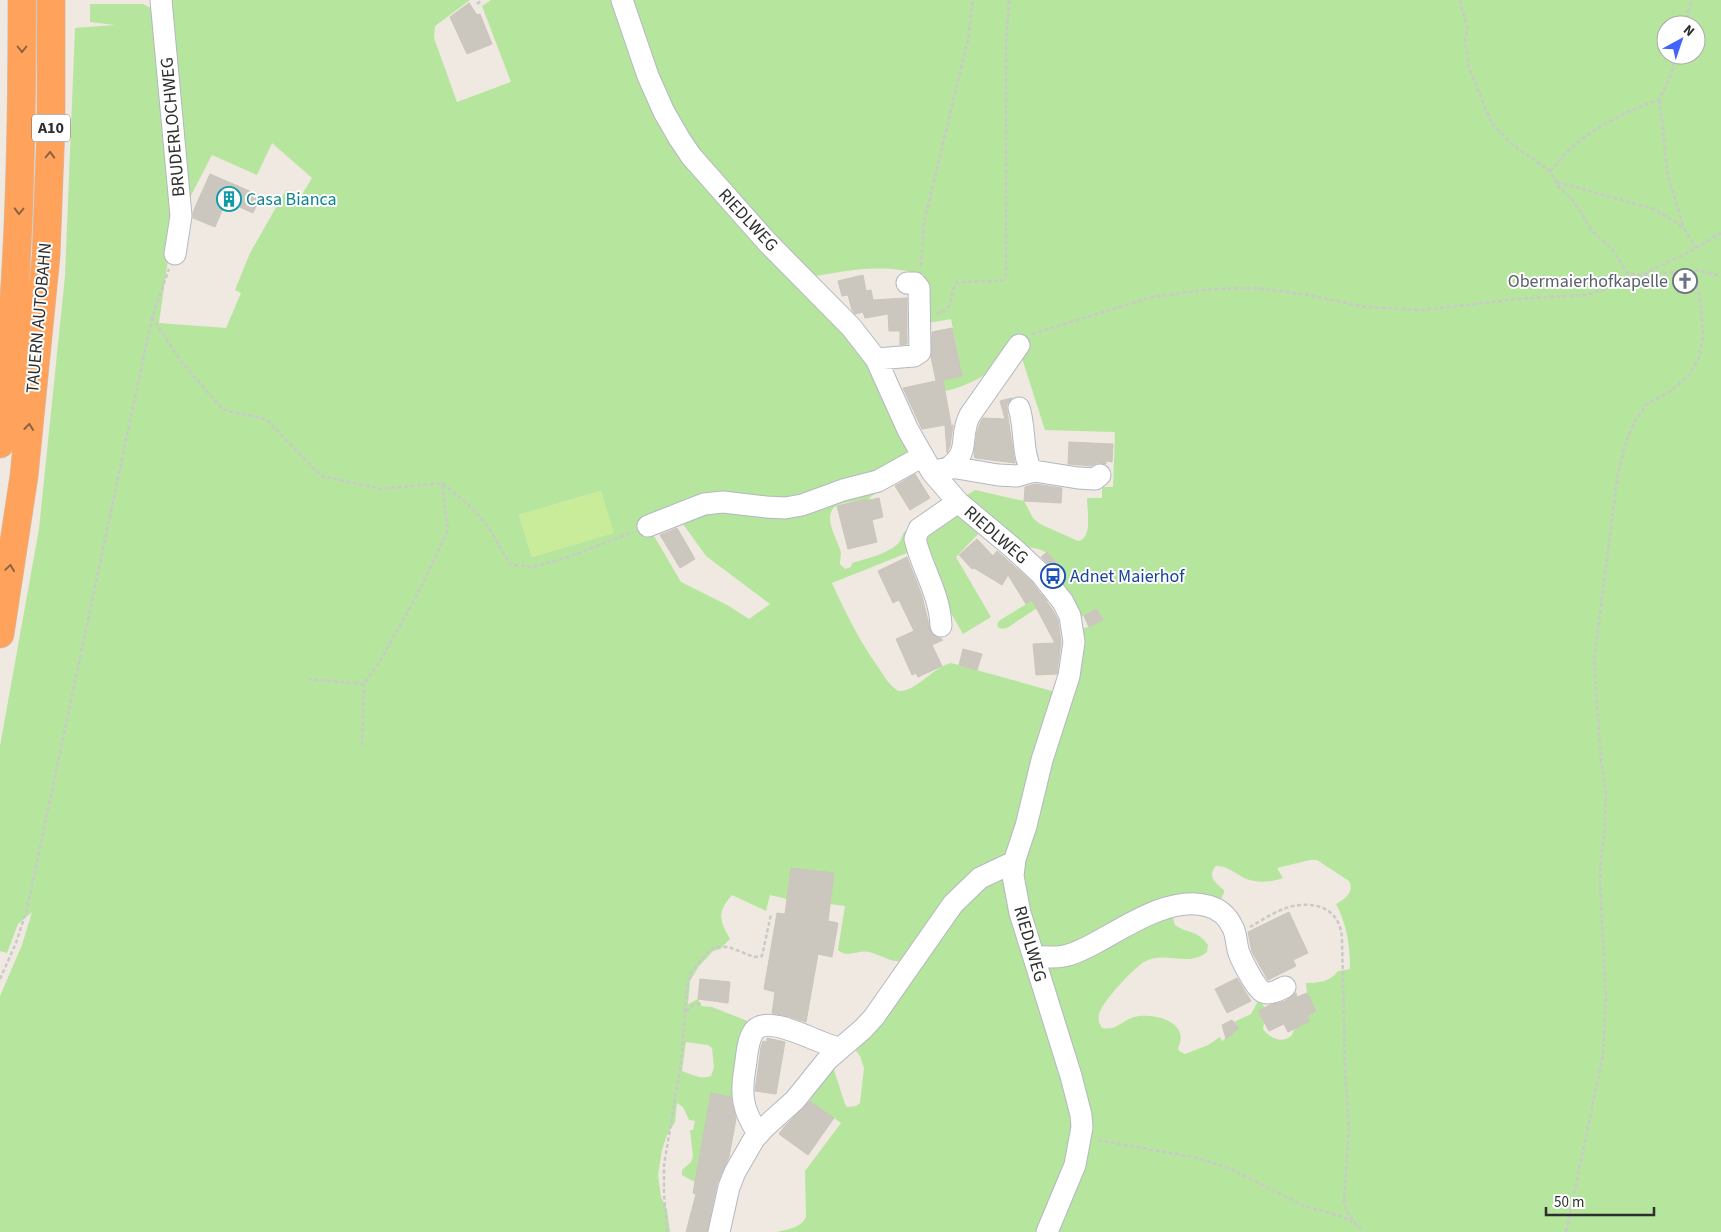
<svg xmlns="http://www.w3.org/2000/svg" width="1721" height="1232" font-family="'Source Sans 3',sans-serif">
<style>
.green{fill:#b6e59e;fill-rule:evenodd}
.pitch{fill:#c9ec9a}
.building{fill:#cbc7bf;stroke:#cbc5ba}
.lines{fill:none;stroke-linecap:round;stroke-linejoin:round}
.minor-casing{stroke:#b4b7c1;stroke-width:23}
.highway-casing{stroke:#c9c9c9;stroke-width:29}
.path{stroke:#c9c9c9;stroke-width:2.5;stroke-dasharray:4 2.5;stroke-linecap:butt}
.minor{stroke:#fff;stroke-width:21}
.highway{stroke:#ffa35c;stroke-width:28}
.oneway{stroke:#8c6343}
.labels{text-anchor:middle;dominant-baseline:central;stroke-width:4;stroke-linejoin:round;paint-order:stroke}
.shield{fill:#fff;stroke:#6d6d6d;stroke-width:1}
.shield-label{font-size:16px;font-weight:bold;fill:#2e2e2e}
.street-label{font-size:18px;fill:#2e2e2e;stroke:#fff}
.culture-label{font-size:18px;fill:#0d838f;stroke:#fff;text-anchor:start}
.worship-label{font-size:18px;fill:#5b616d;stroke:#fff;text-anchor:end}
.transit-label{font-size:18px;fill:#164399;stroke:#fff;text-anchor:start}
</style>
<rect width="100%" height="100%" fill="#efe9e1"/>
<path class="green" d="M168 0H470L435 26 434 38 457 102 511 82 482 6 491 0H618L654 97 670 133 671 141 684 162 696 169 767 246 839 320 865 350 880 376 896 417 916 455 871 480 794 503 718 497 685 505 647 521 650 529 681 582 729 606 749 619 770 604 706 556 678 517 707 508 728 506 781 513 800 510 821 501 838 496 860 492 876 487 890 478 893 483 870 497V500L866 501 865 499C857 501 846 502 838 505 821 513 836 537 840 549 842 554 840 558 840 564L845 569 851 567 852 563C865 559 892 553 900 541 902 538 902 535 905 531 912 534 913 542 914 548L912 551 832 583C846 614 859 640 878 667 884 676 889 685 898 691 915 693 933 667 951 663L1059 693 1031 786 1020 834 1015 845 1011 851 1000 861 977 876 954 896 908 960C893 965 882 955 869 952 857 949 848 959 838 950L845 906 830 904 833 873 791 868 787 899 770 895 766 911 732 895C717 912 719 920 730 939L720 949 713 951 699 966 690 981 688 1004 698 999 700 1004 702 1006 712 1007 750 1022 752 1028 746 1048 737 1098 711 1094 695 1182 682 1175V1170L691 1162 693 1156 690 1130H693L695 1121 689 1120 683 1107 677 1103 675 1122 667 1135 662 1150 658 1175 661 1197 667 1209 670 1232H0V996L22 945 32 912 18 924 7 953 0 951V746L39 529 65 276 75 28 115 25 90 22V4H143L155 10V23H158L162 44 171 133 174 228 169 253 159 323 226 328 241 293 235 290 250 253 286 190 301 196 312 178 272 143 257 175 212 155 186 205ZM601 491 613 533 532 557 519 515ZM686 1042 708 1045 712 1048 714 1067 711 1076C701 1080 691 1074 682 1071Z
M627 0H1721V1232H1051C1069 1189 1090 1150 1083 1102L1047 988 1045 978 1047 969 1051 966 1073 959 1144 922 1183 910 1173 918 1175 925C1187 934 1197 929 1208 945L1207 952C1189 967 1168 952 1148 960 1136 964 1102 1002 1099 1014 1098 1020 1099 1023 1102 1028 1117 1031 1121 1021 1134 1017 1154 1012 1191 1022 1178 1048L1179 1051 1185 1054 1208 1045 1220 1037 1222 1041 1239 1028 1234 1022 1251 1014 1259 999 1265 1008 1258 1011 1264 1023 1263 1029C1270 1038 1281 1044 1291 1036 1294 1033 1292 1032 1295 1029 1298 1025 1305 1023 1309 1021L1307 1016 1316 1011 1307 993 1306 983C1317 983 1330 982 1338 971L1350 969C1350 945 1347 925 1336 904 1345 899 1355 892 1349 881L1317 860H1310L1277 868 1283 878C1272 882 1261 883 1250 880 1238 877 1229 865 1216 866 1207 876 1215 883 1224 890V893L1218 905C1161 876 1070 979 1037 945 1025 933 1018 900 1018 884 1017 862 1026 839 1031 818 1045 764 1062 711 1078 658L1079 643 1078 629 1089 627 1103 620 1097 610 1076 619 1064 595 1051 578 1061 568C1055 562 1050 553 1041 550 1033 547 1023 548 1015 543 996 531 978 514 962 498L975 490 1024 501 1033 518 1040 524 1078 541C1093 539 1087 510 1087 498H1102V487H1113L1115 432 1045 430 1019 349 1020 340C1015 346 1011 354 1005 359 989 375 966 387 945 391L943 380 962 376 951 319 928 323 929 310 924 275C881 263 852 270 809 277L740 207 701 162 665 105 642 51ZM1666 25H1696V55H1666Z
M955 511 982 530 956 557 991 617 963 634 944 601 922 532Z
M1048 591C1065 608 1071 634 1068 658 1066 637 1064 618 1051 600L1046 602 1007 628 1002 629 998 627 997 624 1000 620Z
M1002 875 1079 1127 1039 1232H777C788 1229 801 1228 806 1217L805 1171 841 1123 805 1097 833 1067 845 1104 847 1107 856 1106 860 1103 864 1068 860 1056 851 1044 957 904Z"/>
<path class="pitch" d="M601 491 614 533 532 557 519 515Z"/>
<path class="building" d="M469 3 477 15 480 14 492 44 467 54 450 17Z
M210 174 261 196 253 213 226 201 215 227 193 218V212Z
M863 275 866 291 871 290 873 300 907 298V344L900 345V331H889L888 314 865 318 863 312 855 314 852 310 848 295 842 296 838 281Z
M952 328 962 376 943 380 951 424 922 429 903 388 936 381 931 357 932 332Z
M1012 398 1007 404V411L1015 463 975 458 974 453 977 432 981 421 983 418 1005 419 1000 401Z
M945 425H953L950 446 947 453Z
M1069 442 1113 444 1112 462 1106 461V464L1098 463 1091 466 1068 464Z
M915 474 930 498 910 510 895 486Z
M1035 484 1062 488 1061 503 1024 501 1025 487Z
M879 498 883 517 872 520 877 542 848 549 837 506 866 499V501Z
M677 528 695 559 680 568 660 535Z
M977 539 993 556 997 551 1032 582 1052 609 1058 620 1061 642 1057 674 1036 675 1033 644 1055 643 1032 600 1026 604 1008 575 1002 585 974 568 972 569 959 555Z
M1047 552 1057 564 1052 568 1041 557Z
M907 557 922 596 931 633 943 640 932 645 942 666 918 677 916 673 912 675 896 639 914 631 899 600 893 603 878 571Z
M1097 609 1103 620 1089 627 1084 616Z
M963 649 982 654 977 670 959 665Z
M791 868 834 873 828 921 838 923 832 957 818 954 806 1022 787 1016 772 1013 775 992 764 989 777 913 785 914Z
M1289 912 1308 953 1293 960 1296 966 1268 980 1252 952 1248 932Z
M1237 978 1251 1001 1227 1013 1215 989Z
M700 979 730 982 728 1003 698 999Z
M1296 993 1297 997 1307 993 1316 1011 1307 1016 1310 1021 1288 1032 1284 1024 1269 1031 1258 1011 1270 1005 1285 1001Z
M1232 1020 1239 1028 1226 1039 1222 1025Z
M767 1038 785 1042 776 1094 755 1091 761 1047 763 1041 767 1042Z
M711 1093 731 1097 736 1119 729 1157 717 1184 707 1232H686L696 1194 693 1193Z
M810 1101 834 1118 808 1155 779 1134 784 1127Z"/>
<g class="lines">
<defs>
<path id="minor" d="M161 0 181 216 175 254
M622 0 648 76 664 112 679 138 691 156 768 243 851 327 876 359 908 430 932 472 958 502 1013 548 1041 574 1063 602 1070 616 1074 642 1069 676 1042 760 1026 826 1015 859 1013 876 1020 913 1071 1076 1081 1115 1082 1127 1075 1165 1047 1232
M876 359 914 356 920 352 919 288 915 283H907
M1019 408C1026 429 1021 452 1032 472
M948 468C972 451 958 437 970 415L1019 345
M932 472 948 468H957L998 475 1017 476 1034 471 1078 478 1095 479 1100 475
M648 526 704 504 723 502 766 507 785 508 802 505 843 490 878 481 923 456
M941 626C940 594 922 569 915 539L919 529 958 502
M1034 956C1043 957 1054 958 1064 956 1076 954 1088 947 1099 941 1128 925 1173 895 1208 906 1220 909 1228 917 1233 928 1237 936 1236 945 1239 953 1242 961 1256 989 1263 992 1270 995 1279 990 1285 987
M758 1133C743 1111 740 1095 745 1068 747 1056 747 1041 754 1031 769 1012 821 1046 840 1048
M719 1232 729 1187 735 1172 754 1139 765 1127 795 1100 828 1059 863 1029 874 1017 953 904 980 878 1014 862"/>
<path id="highway" d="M0 444C19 297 22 148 22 0
M0 634 24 476 46 256 51 126V0"/>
</defs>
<use href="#minor" class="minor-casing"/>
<use href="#highway" class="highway-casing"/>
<path class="path" d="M1460 0 1467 28 1465 42 1469 68 1492 124 1513 145 1550 171 1559 187 1570 197 1581 212 1591 230 1612 249 1628 274 1641 275 1697 270 1721 276
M477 4 482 0
M1684 25 1692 0
M1659 100 1662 120 1667 171 1683 226
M1550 171C1558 164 1563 155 1571 148 1593 128 1630 109 1659 100L1672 73 1675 55
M1557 182 1654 209 1683 227 1696 248
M921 266 924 222 968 40 973 0
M936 314C958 308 947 295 957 282L997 281 1003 280 1006 276V47L1009 0
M152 317 181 361 223 410 266 419 321 476 382 489 442 483C457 495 474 508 485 523 495 536 501 551 510 564L531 567 566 558 633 532
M1032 334 1152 297 1213 289 1258 288 1303 294 1366 307 1423 310 1516 299 1586 295 1618 285 1641 275 1687 253 1721 233
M308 679 364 684 380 661 416 597 448 530 442 484
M362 745 364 684
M1250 927C1262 920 1276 911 1289 907 1317 900 1341 909 1342 940L1345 1070 1349 1128 1344 1199C1345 1214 1353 1221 1363 1232
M0 979 16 943 27 909 152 317 169 269
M686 1011 692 1006 701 1003
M1098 1140 1198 1158 1231 1169 1304 1206 1341 1216 1352 1222
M667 1232 664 1194V1165L681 1063 687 987 691 972 709 951 715 947H729L754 957 762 956 771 914
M1566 1232 1603 1055 1606 997 1600 883 1601 856 1605 829 1606 792 1601 760 1594 661 1618 472 1627 440 1635 421 1646 405 1672 390 1689 375 1699 358 1703 336 1701 303 1697 285 1689 270"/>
<use href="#minor" class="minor"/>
<use href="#highway" class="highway"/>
</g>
<defs><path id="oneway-chevron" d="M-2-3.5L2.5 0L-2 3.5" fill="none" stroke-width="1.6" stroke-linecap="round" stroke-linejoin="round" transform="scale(1.25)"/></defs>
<g class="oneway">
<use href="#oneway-chevron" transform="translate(22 49) rotate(90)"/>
<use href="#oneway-chevron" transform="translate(50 155) rotate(-88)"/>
<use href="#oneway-chevron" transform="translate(19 211) rotate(92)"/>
<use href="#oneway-chevron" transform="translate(29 427) rotate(-84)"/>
<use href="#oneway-chevron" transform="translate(10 568) rotate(-82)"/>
</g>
<defs>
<symbol id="building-ring" viewBox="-11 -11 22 22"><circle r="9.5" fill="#fff" stroke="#0f9aa8" stroke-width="1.5"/><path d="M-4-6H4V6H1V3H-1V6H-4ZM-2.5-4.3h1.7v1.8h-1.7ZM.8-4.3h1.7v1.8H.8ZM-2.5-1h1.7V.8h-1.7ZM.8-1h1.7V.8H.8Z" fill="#0f9aa8"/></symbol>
<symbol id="church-ring" viewBox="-11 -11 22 22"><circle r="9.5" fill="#fff" stroke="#6b7280" stroke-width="1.5"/><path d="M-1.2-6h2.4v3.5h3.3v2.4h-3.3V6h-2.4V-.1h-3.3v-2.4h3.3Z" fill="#6b7280"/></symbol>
<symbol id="bus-ring" viewBox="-11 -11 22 22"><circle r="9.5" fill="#fff" stroke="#1a4fb4" stroke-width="1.5"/><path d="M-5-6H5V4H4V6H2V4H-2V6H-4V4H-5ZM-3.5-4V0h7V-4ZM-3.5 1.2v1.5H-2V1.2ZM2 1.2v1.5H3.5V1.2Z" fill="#1a4fb4"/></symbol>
</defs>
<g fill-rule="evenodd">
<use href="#building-ring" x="215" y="185" width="28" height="28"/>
<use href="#church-ring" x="1671" y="267" width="28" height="28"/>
<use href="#bus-ring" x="1039" y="562" width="28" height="28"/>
</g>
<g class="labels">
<rect class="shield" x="32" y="114.5" width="38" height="27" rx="4"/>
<g class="shield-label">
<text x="51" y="128">A10</text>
</g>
<g class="street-label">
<text transform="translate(173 127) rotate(-95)">BRUDERLOCHWEG</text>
<text transform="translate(748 220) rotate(47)">RIEDLWEG</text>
<text transform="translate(39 318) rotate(-85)">TAUERN AUTOBAHN</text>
<text transform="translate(996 535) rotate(41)">RIEDLWEG</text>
<text transform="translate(1030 944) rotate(74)">RIEDLWEG</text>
</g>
<g class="culture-label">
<text x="246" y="199">Casa Bianca</text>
</g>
<g class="worship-label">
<text x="1668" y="281">Obermaierhofkapelle</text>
</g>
<g class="transit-label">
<text x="1070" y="576">Adnet Maierhof</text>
</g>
</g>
<g transform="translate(1681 40) rotate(40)"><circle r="24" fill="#ffffff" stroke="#ababab"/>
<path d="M0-4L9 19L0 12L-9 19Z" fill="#4264fb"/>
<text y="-8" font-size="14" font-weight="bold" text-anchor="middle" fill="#2e2e2e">N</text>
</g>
<path d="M1546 1207v8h108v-8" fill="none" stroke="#2e2e2e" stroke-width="2.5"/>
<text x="1554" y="1207" font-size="15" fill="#2e2e2e" stroke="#ffffff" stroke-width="4" paint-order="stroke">50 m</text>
</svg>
